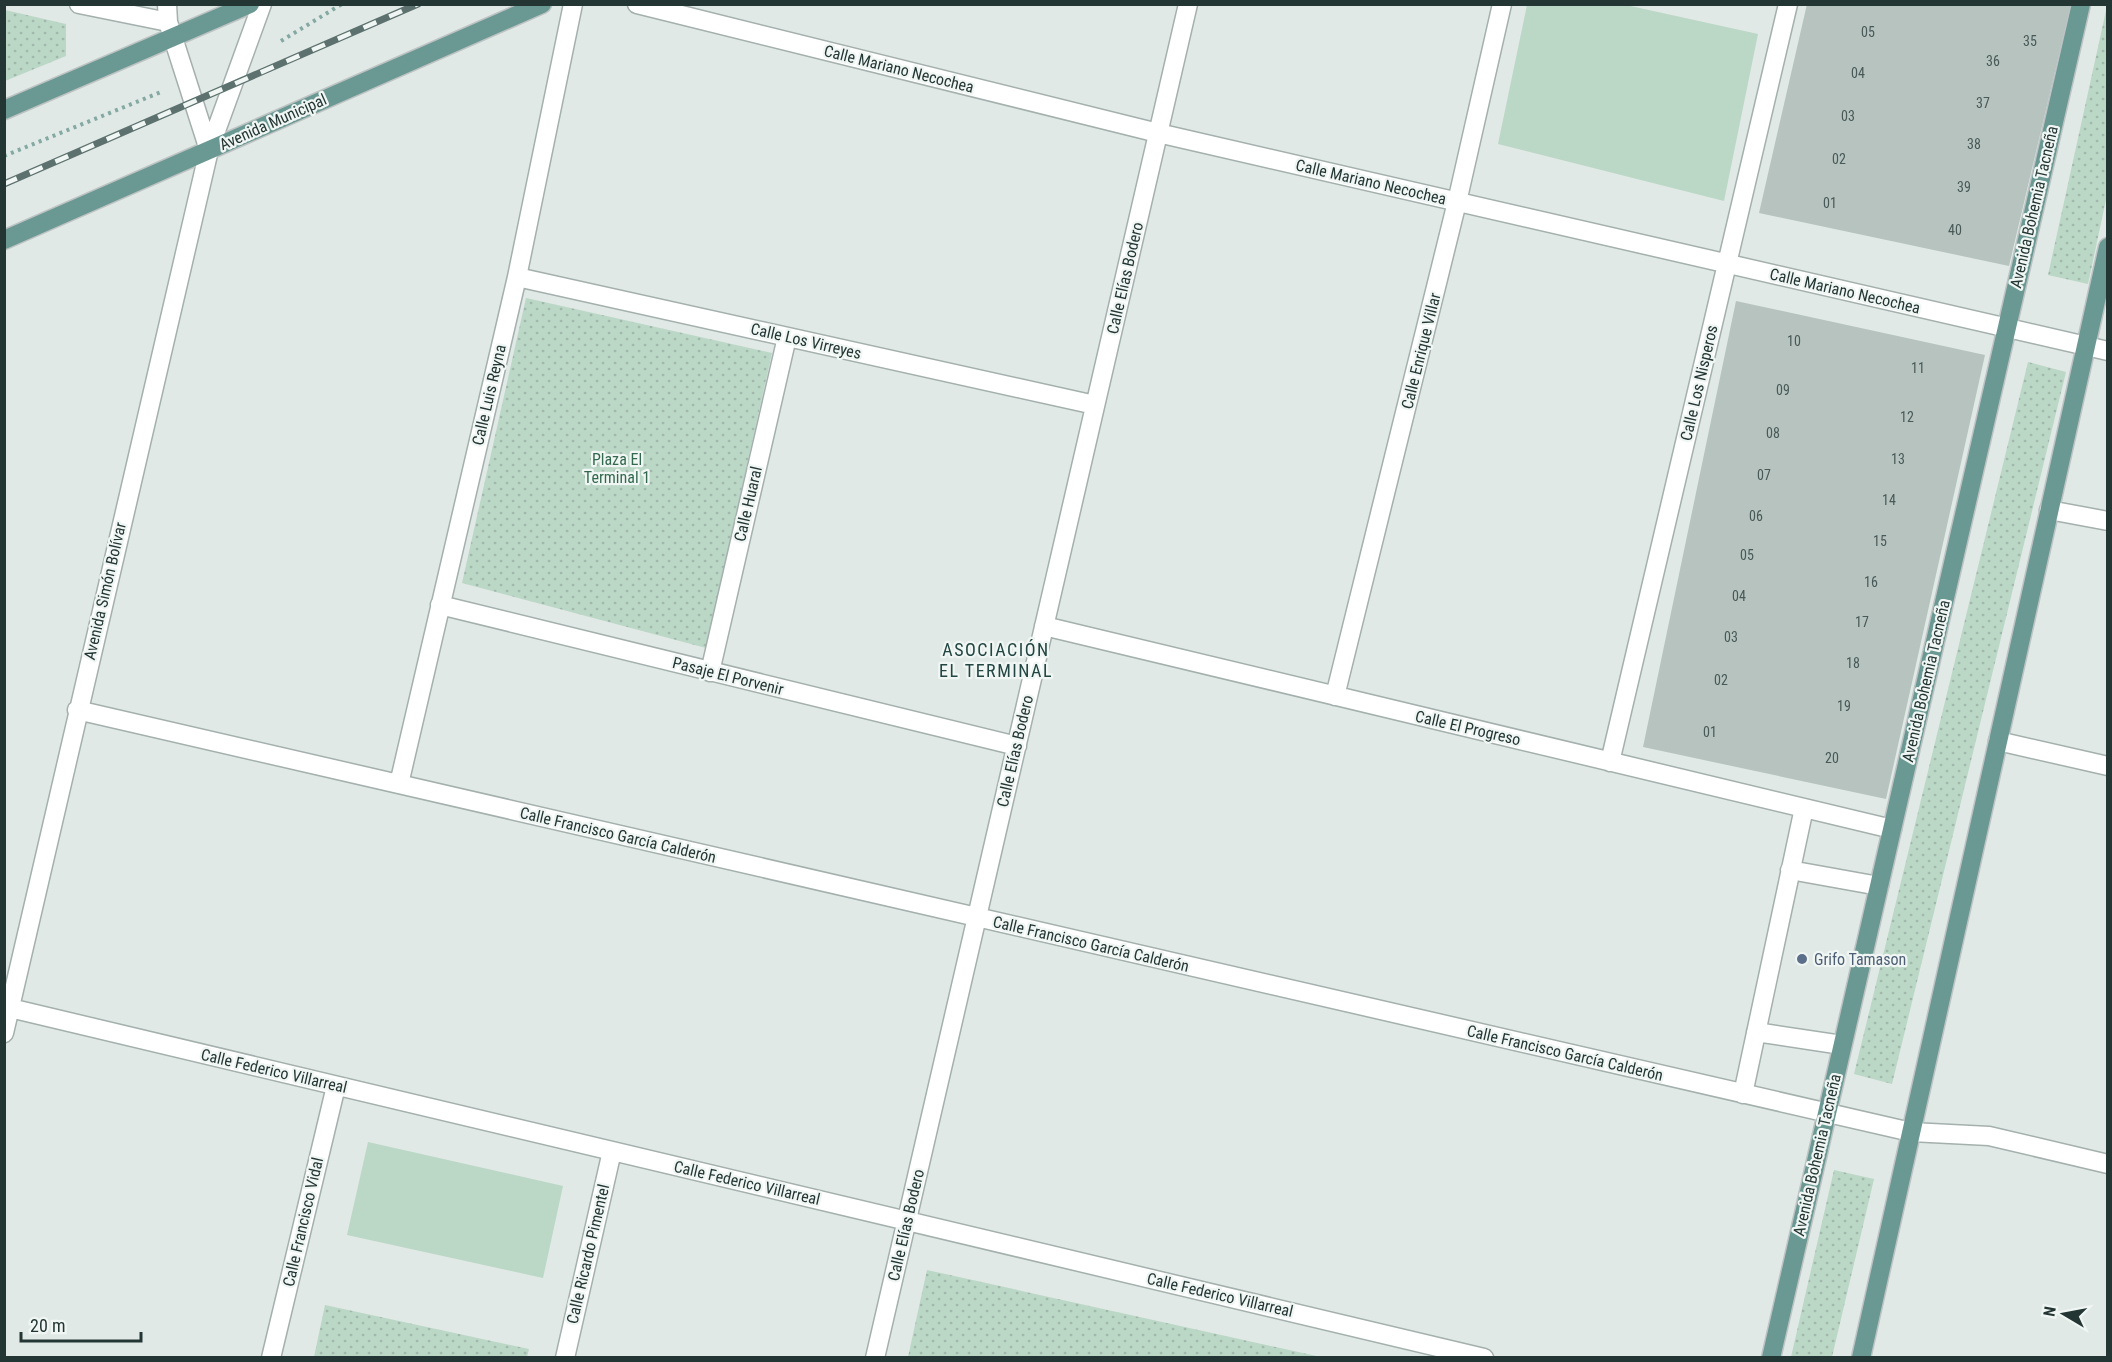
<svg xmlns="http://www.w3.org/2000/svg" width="2112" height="1362" font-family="'Roboto Condensed',sans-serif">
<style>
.grass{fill:url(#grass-dots)}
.pitch{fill:#bbd7c6}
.building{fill:#b6c3bf}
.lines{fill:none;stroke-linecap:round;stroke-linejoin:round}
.minor-casing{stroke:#a4b0ad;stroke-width:21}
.major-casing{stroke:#bdc3c2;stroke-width:21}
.path{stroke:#84a8a2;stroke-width:4;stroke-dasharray:3 4.5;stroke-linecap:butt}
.minor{stroke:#fff;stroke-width:18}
.major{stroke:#6a9893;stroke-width:18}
.rail-casing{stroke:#5d726f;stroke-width:7}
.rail{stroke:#f0f6f3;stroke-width:4.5;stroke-dasharray:14;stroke-linecap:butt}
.service-dot{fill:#5c6f8a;stroke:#f0f6f3;stroke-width:2}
.labels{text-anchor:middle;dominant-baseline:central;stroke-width:4.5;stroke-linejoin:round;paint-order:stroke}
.number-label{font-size:14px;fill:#485957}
.street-label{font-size:16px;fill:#233634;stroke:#f0f6f3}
.park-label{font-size:16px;fill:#32684e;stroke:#f0f6f3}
.service-label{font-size:16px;fill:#4e5e75;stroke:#f0f6f3;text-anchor:start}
.neighbourhood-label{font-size:18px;letter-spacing:1.5px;fill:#224642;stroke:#f0f6f3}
</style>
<defs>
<pattern id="grass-dots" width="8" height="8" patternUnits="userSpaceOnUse" patternTransform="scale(1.5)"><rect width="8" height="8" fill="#bbd7c6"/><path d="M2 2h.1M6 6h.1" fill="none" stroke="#a0b9ab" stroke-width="1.8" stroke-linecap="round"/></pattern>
</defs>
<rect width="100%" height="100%" fill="#e0e9e6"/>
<path class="grass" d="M2107 6V195L2088 284 2048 275Z
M5 10 66 24V56L5 81Z
M526 298 772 353 706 648 462 583Z
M2028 362 2066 372 1892 1084 1854 1074Z
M1834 1170 1874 1179 1832 1357H1791Z
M927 1270 1321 1357H908Z
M325 1305 529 1349 527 1357H314Z"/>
<path class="pitch" d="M1527 5H1626L1758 34 1724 201 1498 144Z
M368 1142 563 1186 543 1278 347 1235Z"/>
<path class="building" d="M1807 4H2071L2009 266 1759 213Z
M1736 301 1985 355 1886 799 1643 747Z"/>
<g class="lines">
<defs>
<path id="minor" d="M79 4 168 22
M167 4 168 22 209 150
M637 4 1158 133 2108 351
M517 277 1095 405
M2049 510 2108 521
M440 605 1017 746
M1044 626 1892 829
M710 672 787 337
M1335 696 1457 202 1502 4
M77 710 1911 1132 1989 1136 2108 1164
M1998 741 2108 766
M1610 762 1788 4
M399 784 517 277 573 4
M1790 870 1879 886
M10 1008 1484 1358
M1756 1032 1842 1045
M4 1033 209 150 262 4
M1743 1094 1804 808
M271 1358 336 1086
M565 1358 612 1151
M875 1358 1188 4"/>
<path id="major" d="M4 110 250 4
M4 240 542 4
M1771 1358 2081 4
M1861 1358 2108 247"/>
</defs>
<use href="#minor" class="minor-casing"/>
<use href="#major" class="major-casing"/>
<path class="path" d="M281 41 342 4
M4 156 161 92"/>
<use href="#minor" class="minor"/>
<use href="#major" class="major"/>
<defs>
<path id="rail" d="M4 184 418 4"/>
</defs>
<use href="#rail" class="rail-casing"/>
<use href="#rail" class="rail"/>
</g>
<circle class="service-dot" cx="1802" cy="959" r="6"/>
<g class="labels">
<g class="number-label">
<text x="1868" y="32">05</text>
<text x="2030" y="41">35</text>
<text x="1993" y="61">36</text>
<text x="1858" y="73">04</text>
<text x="1983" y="103">37</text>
<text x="1848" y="116">03</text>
<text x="1974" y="144">38</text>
<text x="1839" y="159">02</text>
<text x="1964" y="187">39</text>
<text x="1830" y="203">01</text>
<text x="1955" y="230">40</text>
<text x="1794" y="341">10</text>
<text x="1918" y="368">11</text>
<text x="1783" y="390">09</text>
<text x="1907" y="417">12</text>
<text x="1773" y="433">08</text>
<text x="1898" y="459">13</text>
<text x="1764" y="475">07</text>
<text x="1889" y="500">14</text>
<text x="1756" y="516">06</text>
<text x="1880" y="541">15</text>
<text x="1747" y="555">05</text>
<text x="1871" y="582">16</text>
<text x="1739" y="596">04</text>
<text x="1862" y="622">17</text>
<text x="1731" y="637">03</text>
<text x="1853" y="663">18</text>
<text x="1721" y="680">02</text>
<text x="1844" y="706">19</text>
<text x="1710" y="732">01</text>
<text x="1832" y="758">20</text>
</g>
<g class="street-label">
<text transform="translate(899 69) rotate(14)">Calle Mariano Necochea</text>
<text transform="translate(273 122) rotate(-24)">Avenida Municipal</text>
<text transform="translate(1371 182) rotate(13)">Calle Mariano Necochea</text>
<text transform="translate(2034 207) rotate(-77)">Avenida Bohemia Tacneña</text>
<text transform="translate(1125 278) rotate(-77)">Calle Elías Bodero</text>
<text transform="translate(1845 291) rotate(13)">Calle Mariano Necochea</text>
<text transform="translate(806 341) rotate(13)">Calle Los Virreyes</text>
<text transform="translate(1421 351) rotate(-76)">Calle Enrique Villar</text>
<text transform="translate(1699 383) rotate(-77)">Calle Los Nisperos</text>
<text transform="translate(489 395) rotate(-77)">Calle Luis Reyna</text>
<text transform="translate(748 504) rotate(-77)">Calle Huaral</text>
<text transform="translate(105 591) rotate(-77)">Avenida Simón Bolívar</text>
<text transform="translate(728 676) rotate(14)">Pasaje El Porvenir</text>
<text transform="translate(1926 681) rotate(-77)">Avenida Bohemia Tacneña</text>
<text transform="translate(1468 728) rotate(13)">Calle El Progreso</text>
<text transform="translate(1015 751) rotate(-77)">Calle Elías Bodero</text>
<text transform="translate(618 835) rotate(13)">Calle Francisco García Calderón</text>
<text transform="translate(1091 944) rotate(13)">Calle Francisco García Calderón</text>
<text transform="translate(1565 1053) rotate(13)">Calle Francisco García Calderón</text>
<text transform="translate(274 1071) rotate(13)">Calle Federico Villarreal</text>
<text transform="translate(1817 1155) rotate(-77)">Avenida Bohemia Tacneña</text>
<text transform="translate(747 1183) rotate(13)">Calle Federico Villarreal</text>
<text transform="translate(303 1222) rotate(-77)">Calle Francisco Vidal</text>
<text transform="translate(906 1225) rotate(-77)">Calle Elías Bodero</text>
<text transform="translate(588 1254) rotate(-77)">Calle Ricardo Pimentel</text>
<text transform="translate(1220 1295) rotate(13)">Calle Federico Villarreal</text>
</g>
<g class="park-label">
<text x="617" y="459">Plaza El<tspan x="617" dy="18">Terminal 1</tspan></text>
</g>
<g class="service-label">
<text x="1814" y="959">Grifo Tamason</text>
</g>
<g class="neighbourhood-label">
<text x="996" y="649">ASOCIACIÓN<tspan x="996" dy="21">EL TERMINAL</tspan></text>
</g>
</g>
<rect width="2112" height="1362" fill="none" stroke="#233634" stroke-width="12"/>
<g transform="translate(2064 1314) rotate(280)" stroke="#f0f6f3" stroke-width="4.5" paint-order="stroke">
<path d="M0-4.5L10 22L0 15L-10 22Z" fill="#233634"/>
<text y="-9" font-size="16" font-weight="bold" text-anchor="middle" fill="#233634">N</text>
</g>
<path d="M21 1332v9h120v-9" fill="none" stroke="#233634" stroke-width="3"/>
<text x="30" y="1332" font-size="18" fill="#233634" stroke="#f0f6f3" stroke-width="4.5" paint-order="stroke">20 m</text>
</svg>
